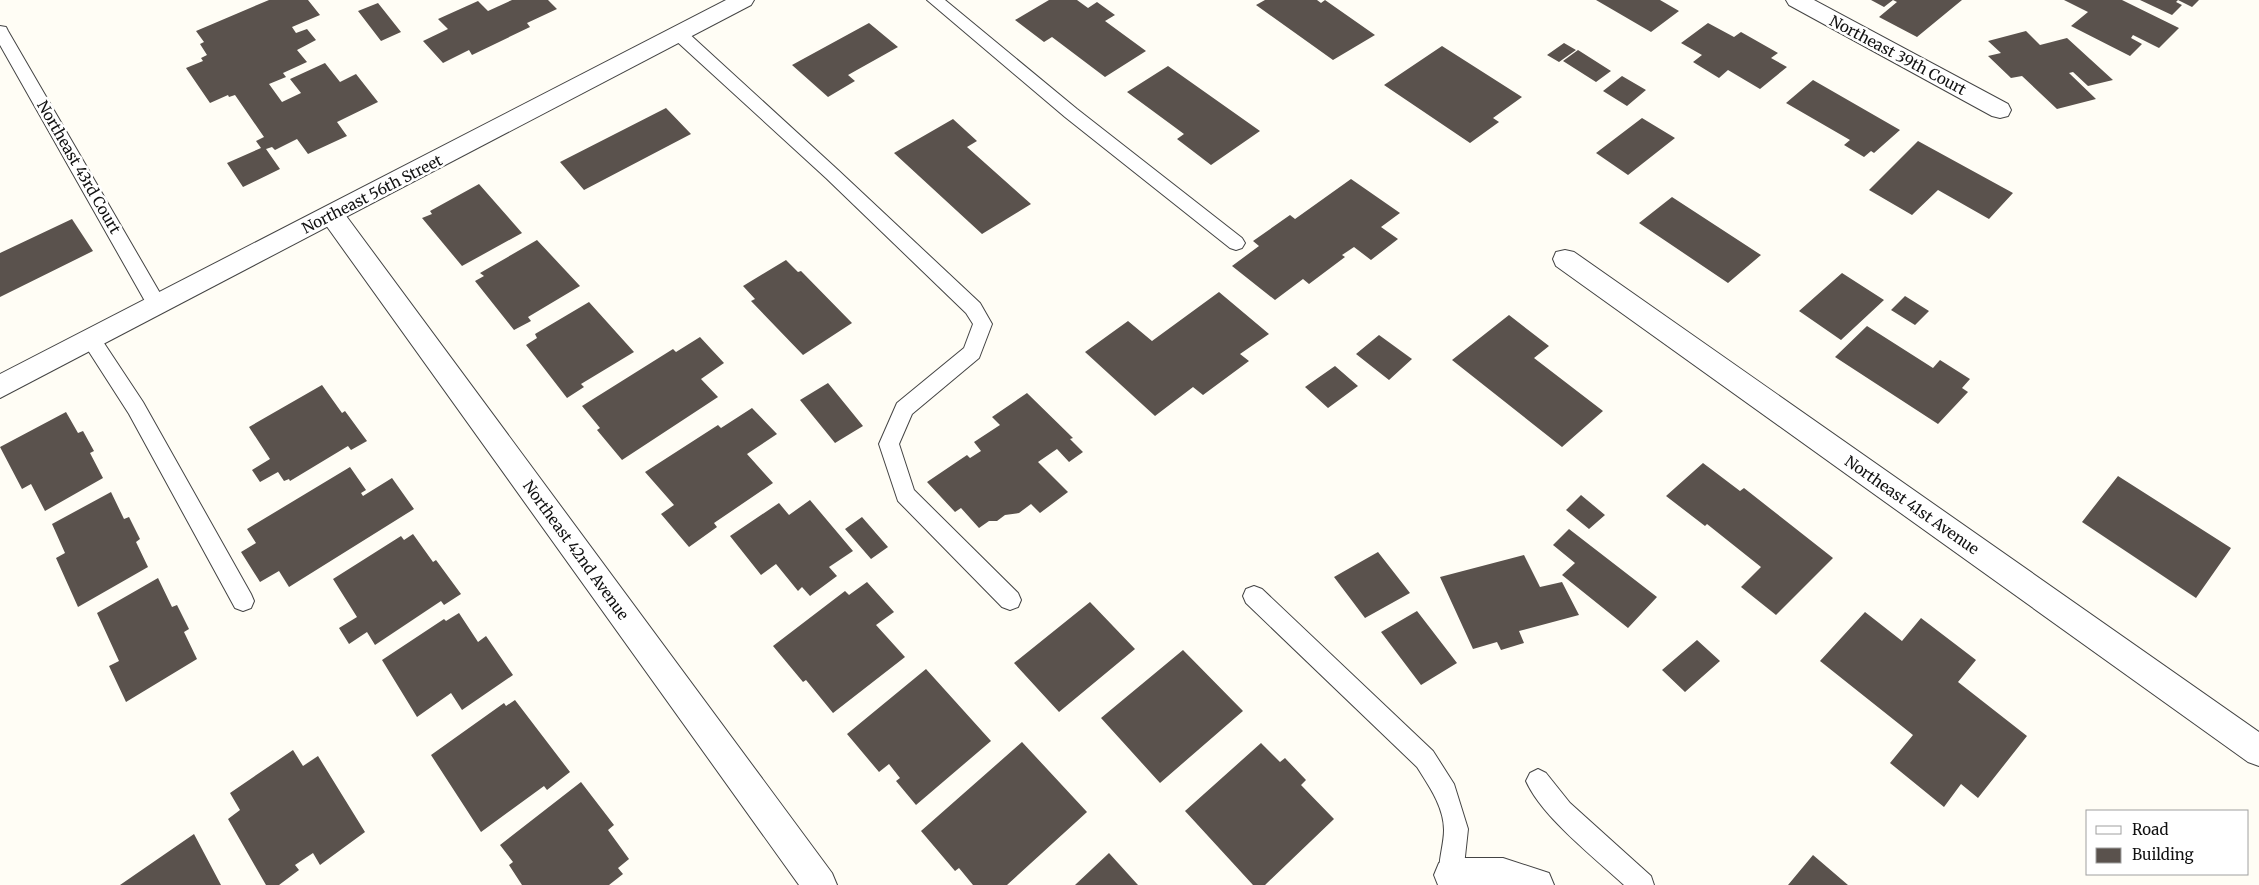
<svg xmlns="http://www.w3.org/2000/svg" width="2259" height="885" font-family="Merriweather,serif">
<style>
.building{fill:#5a524d}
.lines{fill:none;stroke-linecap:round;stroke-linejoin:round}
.service-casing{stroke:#444;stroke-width:2}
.minor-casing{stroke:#444;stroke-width:2}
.tertiary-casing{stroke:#444;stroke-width:2}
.service{fill:#fff;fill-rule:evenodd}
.minor{fill:#fff;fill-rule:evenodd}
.tertiary{fill:#fff;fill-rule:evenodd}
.labels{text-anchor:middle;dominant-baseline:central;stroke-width:5;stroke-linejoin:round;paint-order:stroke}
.street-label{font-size:15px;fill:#111;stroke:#fff}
</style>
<rect width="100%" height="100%" fill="#fffdf5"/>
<path class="building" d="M269 0H308L320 15 292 27 296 33 307 29 316 40 297 50 307 62 283 73 286 77 269 84 282 102 301 93 290 79 325 63 340 82 356 74 378 102 337 122 347 136 308 154 297 139 275 150 272 147 266 149 280 169 243 187 227 163 261 148 256 141 264 137 235 95 229 97 228 95 210 103 186 68 203 61 201 58 207 55 200 44 204 42 196 31Z
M512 0H548L557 9 527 23 530 27 472 55 469 50 443 63 423 41 448 29 438 19 478 1 488 11Z
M1049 0H1077L1088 8 1097 2 1115 15 1105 21 1146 51 1105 77 1052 37 1044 42 1015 20Z
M1265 0H1317L1321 3 1325 0 1375 35 1333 60 1256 5Z
M1596 0H1660L1679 11 1651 32Z
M1871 0H1962L1917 37 1879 17 1897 2 1893 0 1884 7Z
M2064 0H2122L2179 28 2159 48 2133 35 2131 38 2142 44 2130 56 2071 26 2088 12Z
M2140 0H2199L2192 7 2178 0 2176 2 2182 5 2172 15Z
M378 3 401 32 381 41 358 11Z
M869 23 898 47 848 75 855 81 828 97 792 65Z
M1708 23 1734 37 1741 32 1778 53 1771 58 1787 67 1760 89 1728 70 1719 78 1693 62 1702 55 1681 43Z
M2026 31 2040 45 2067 38 2113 80 2088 86 2073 72 2069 73 2096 99 2057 109 2022 76 2011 78 1988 56 2001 53 1988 41Z
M1564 43 1576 50 1559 62 1547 55Z
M1442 46 1522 97 1493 118 1499 122 1470 143 1384 85Z
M1578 50 1611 71 1596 82 1563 61Z
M1168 66 1260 131 1211 165 1177 139 1184 134 1127 92Z
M1622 76 1646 90 1627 106 1603 91Z
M1813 80 1900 130 1874 153 1871 151 1864 157 1844 145 1850 140 1786 103Z
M666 108 691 134 584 190 560 162Z
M1642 118 1675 138 1628 175 1596 153Z
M953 119 977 141 967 147 1031 204 982 234 894 153Z
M1918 141 2013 193 1989 219 1938 190 1912 215 1869 190Z
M1351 179 1400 213 1381 227 1398 239 1371 260 1354 247 1342 255 1345 257 1309 284 1303 279 1275 300 1232 266 1259 246 1253 241 1290 215 1295 219Z
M479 184 522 233 462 266 422 218 432 214 430 211Z
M1672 197 1761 255 1728 283 1639 223Z
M72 219 93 251 0 297V253Z
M537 240 580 286 528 317 531 321 514 330 475 281 484 276 480 273Z
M786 260 798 272 801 271 852 323 803 355 751 301 755 299 743 286Z
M1842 273 1884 300 1841 340 1799 311Z
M1219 292 1269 334 1240 354 1249 361 1203 395 1193 387 1155 416 1085 352 1128 321 1152 341Z
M1905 296 1929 311 1915 325 1891 310Z
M589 302 634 352 581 384 584 387 567 398 526 345 537 338 535 334Z
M1509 315 1549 346 1534 358 1603 411 1562 447 1452 360Z
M1867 326 1933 368 1940 360 1970 379 1962 388 1968 392 1938 424 1835 357Z
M1379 335 1412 359 1389 380 1356 354Z
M700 337 724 363 701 379 718 397 622 460 597 430 600 428 582 406 673 349 676 352Z
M1335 366 1358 386 1328 408 1305 387Z
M828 383 863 426 835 443 800 400Z
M322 385 342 413 345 411 367 441 351 450 348 446 290 481 289 479 284 481 278 472 260 482 252 470 270 459 249 427Z
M1027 393 1073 438 1070 439 1083 452 1069 462 1057 449 1038 462 1068 492 1040 513 1031 504 1019 513 1005 515 997 521H989L979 528 961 508 955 512 927 482 967 455 970 458 981 451 974 442 1000 425 992 417Z
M752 408 777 434 747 454 773 483 714 523 717 527 689 547 661 514 674 505 645 472 718 425 721 428Z
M66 412 78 433 83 431 94 451 90 453 103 478 45 511 31 484 22 489 0 447Z
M1703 463 1740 491 1744 488 1833 558 1776 615 1741 587 1761 567 1707 524 1705 526 1666 496Z
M350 467 366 490 361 493 363 496 392 478 414 509 289 587 279 571 260 582 241 552 256 543 247 529Z
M2118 476 2231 548 2196 598 2082 522Z
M111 492 124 519 129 517 140 539 136 542 148 567 78 607 56 558 65 553 52 524Z
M1581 495 1605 515 1589 529 1566 510Z
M810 500 853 551 829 567 837 576 810 596 802 587 798 591 776 564 761 575 730 536 779 503 789 515Z
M862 517 888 547 871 559 845 529Z
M1569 529 1657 597 1628 628 1562 575 1575 563 1553 545Z
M413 534 433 562 436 560 461 594 444 605 441 601 375 645 367 632 349 644 339 628 357 617 333 579 401 536 404 540Z
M1378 552 1410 593 1365 618 1334 577Z
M1524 555 1540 587 1562 582 1579 615 1519 631 1524 643 1501 650 1497 642 1473 649 1440 577Z
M158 578 172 607 177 605 189 629 184 632 197 659 126 702 109 666 119 661 97 613Z
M867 582 894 612 876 625 905 657 833 713 806 680 803 682 773 646 845 591 849 595Z
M1090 602 1135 649 1059 712 1014 663Z
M1417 611 1457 663 1421 685 1381 632Z
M1865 612 1902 641 1921 618 1976 660 1958 682 2027 736 1978 798 1961 784 1944 807 1890 763 1913 735 1820 661Z
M459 613 478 642 486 636 513 675 462 710 451 693 417 717 382 660 444 619 446 621Z
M1697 640 1720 661 1685 692 1662 670Z
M1183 650 1243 711 1160 783 1101 718Z
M926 669 991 741 916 805 896 781 900 778 889 764 879 772 847 734Z
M515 700 570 772 547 790 544 786 481 832 431 755 504 703 506 706Z
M1022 742 1087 812 1007 885H973L959 868 955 871 921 831Z
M1261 743 1280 762 1285 758 1306 780 1301 785 1334 819 1265 885H1253L1185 811Z
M293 750 303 766 318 756 365 832 320 865 313 853 295 865 299 870 279 885H266L228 819 240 810 230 793Z
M581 782 614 825 608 830 629 859 618 868 623 874 609 885H522L509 865 513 862 500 845Z
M194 834 221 885H120Z
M1109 853 1138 885H1075Z
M1813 855 1848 885H1788Z"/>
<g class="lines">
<defs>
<path id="service" d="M927 0H945L1077 109 1242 238 1245 243 1242 248 1236 250 1230 248 1065 117Z
M0 26 6 27 8 31 164 300 166 305 164 310 157 312 150 310 0 45Z
M679 29 685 30 838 170 980 303 992 324 979 358 912 414 899 444 914 490 1018 593 1021 600 1018 607 1010 610 1002 607 898 501 879 444 897 403 964 348 973 324 966 313 826 178 673 38 671 34 673 30Z
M91 331 98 334 143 402 251 594 254 601 251 608 243 611 235 608 129 414 84 344 82 339 84 334Z
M1254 586 1262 589 1433 751 1454 784 1468 829 1463 875 1460 884H1442C1435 867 1444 848 1444 830 1444 807 1429 786 1417 767L1246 603 1243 596 1246 589Z
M1538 769 1546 773 1570 803 1651 876 1654 885H1624C1595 858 1542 817 1526 781L1530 773Z"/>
<path id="minor" d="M1786 0H1814L2008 104 2011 110 2008 116 2000 118 1992 116 1789 5Z
M332 206 341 209 832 873 837 885H799L323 221 320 215 323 209Z
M1565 250 1574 252 2259 732V766L2248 762 1556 266 1553 259 1556 252Z
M1451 858H1503L1549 873 1554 885H1438L1434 875 1439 863Z"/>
<path id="tertiary" d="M726 0H754L751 5 0 398V374Z"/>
</defs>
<use href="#service" class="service-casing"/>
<use href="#minor" class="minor-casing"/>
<use href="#tertiary" class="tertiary-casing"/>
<use href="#service" class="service"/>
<use href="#minor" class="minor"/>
<use href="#tertiary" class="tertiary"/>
</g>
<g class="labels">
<g class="street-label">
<text transform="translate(1898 55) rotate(28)">Northeast 39th Court</text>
<text transform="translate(79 167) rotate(60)">Northeast 43rd Court</text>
<text transform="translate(372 194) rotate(-27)">Northeast 56th Street</text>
<text transform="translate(1912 505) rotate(35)">Northeast 41st Avenue</text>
<text transform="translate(576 550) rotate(54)">Northeast 42nd Avenue</text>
</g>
</g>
<rect x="2086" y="810" width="162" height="65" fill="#ffffff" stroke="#a0a0a0"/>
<rect x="2096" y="826" width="25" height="8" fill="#ffffff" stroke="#a0a0a0"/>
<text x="2132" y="835" font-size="15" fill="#111111">Road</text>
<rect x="2096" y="848" width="25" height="15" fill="#5a524d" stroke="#a0a0a0"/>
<text x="2132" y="860" font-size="15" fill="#111111">Building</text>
</svg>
